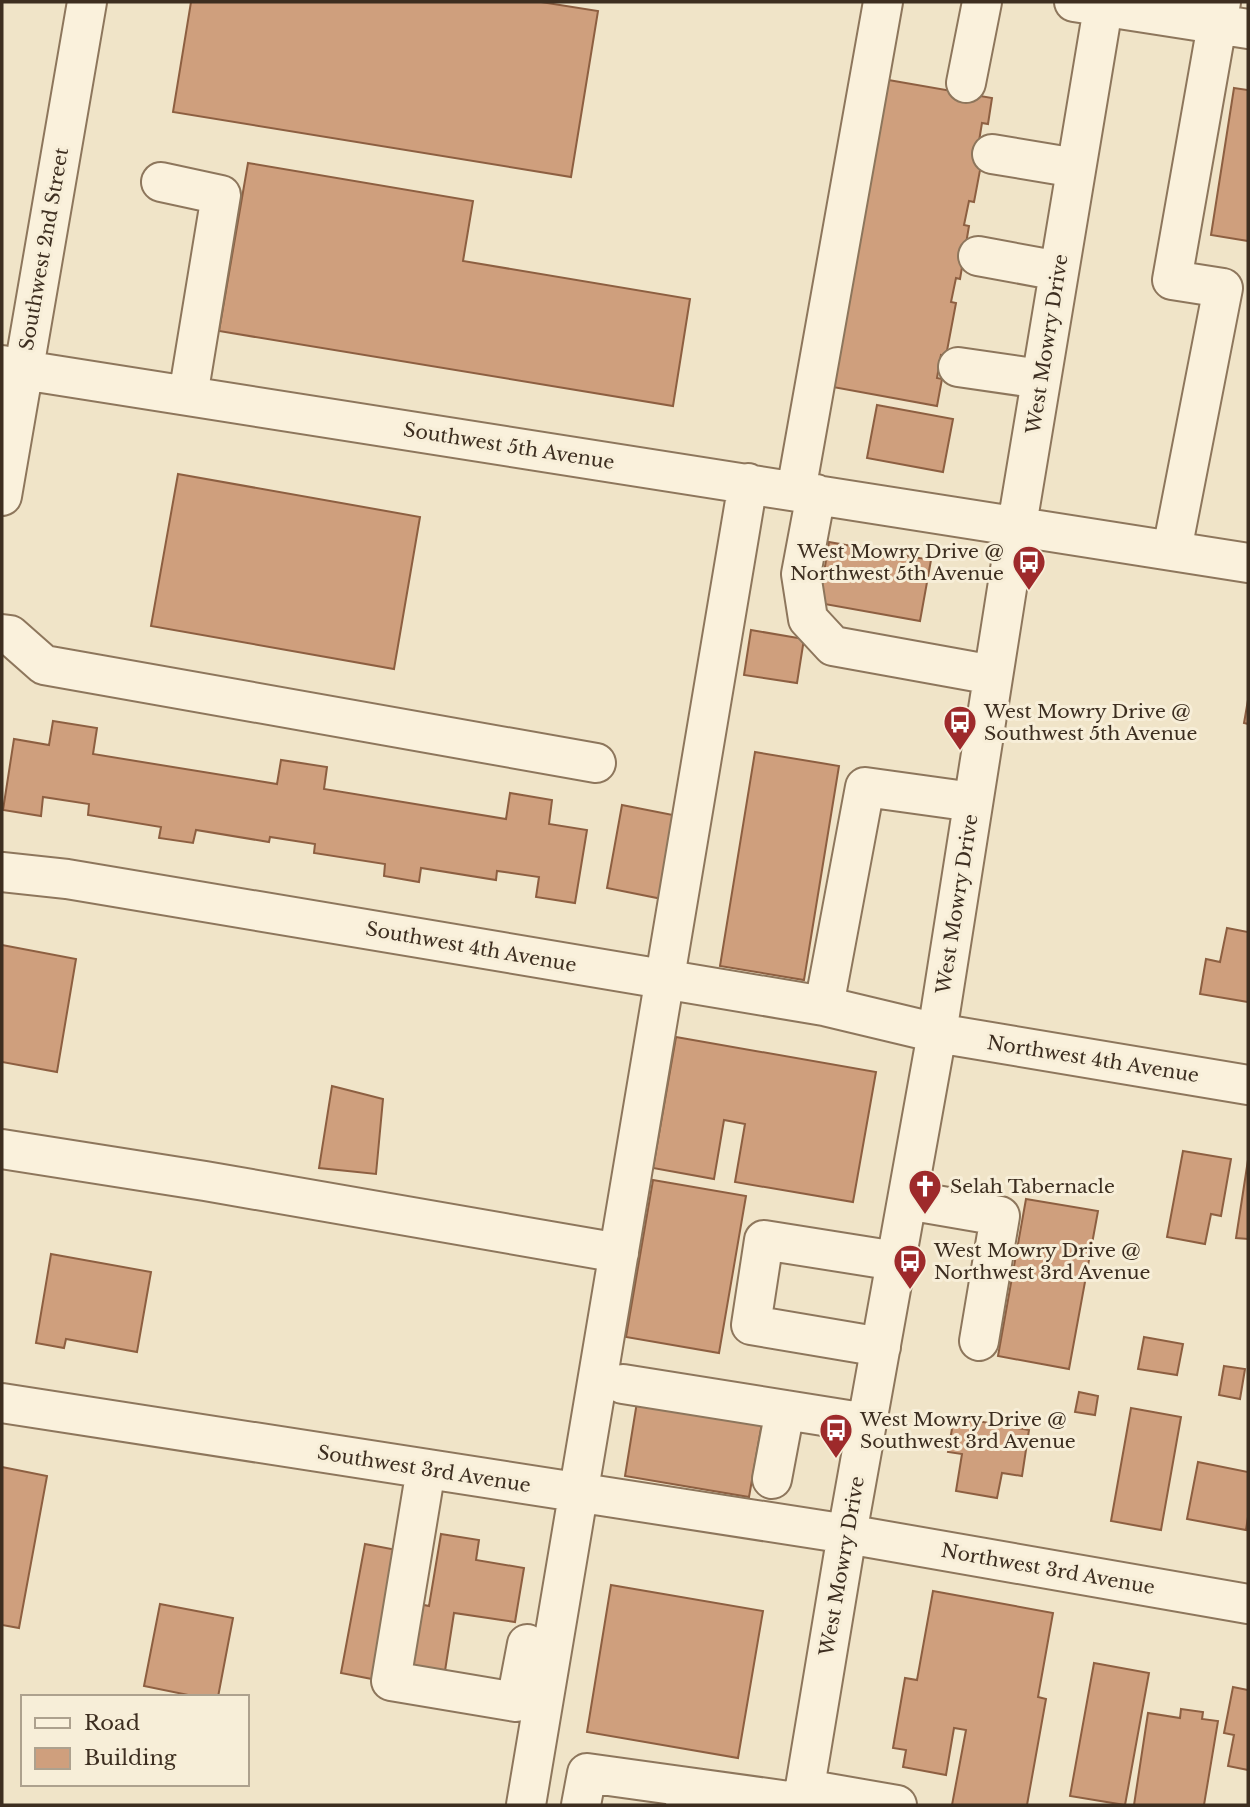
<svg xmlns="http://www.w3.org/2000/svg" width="1250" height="1807" font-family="'Libre Baskerville',serif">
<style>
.building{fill:#cf9f7d;stroke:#8d5f41;stroke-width:2}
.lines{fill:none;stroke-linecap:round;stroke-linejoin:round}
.minor-casing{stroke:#8d765c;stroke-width:42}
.minor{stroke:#faf1dc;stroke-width:38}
.labels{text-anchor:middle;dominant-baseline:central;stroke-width:6;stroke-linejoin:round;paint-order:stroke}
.street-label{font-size:19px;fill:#3d2e20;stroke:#f7eed8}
.poi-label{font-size:19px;fill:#3d2e20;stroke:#f7eed8;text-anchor:start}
</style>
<rect width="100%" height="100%" fill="#f0e4c8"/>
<path class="building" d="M191 2H541L598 11 571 177 173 112Z
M877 78 992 98 988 124 982 123 978 147 984 149 974 202 969 201 964 225 969 226 960 279 956 278 951 302 956 303 946 356 941 355 937 378 942 379 937 406 822 385Z
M1234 88 1248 90V241L1211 235Z
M248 163 473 201 463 261 690 299 673 406 219 331Z
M877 405 953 419 943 472 867 458Z
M178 474 420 517 394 669 151 626Z
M829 542 931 560 920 621 819 603Z
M751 630 804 639 797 683 744 675Z
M1248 700V724L1244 723Z
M53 721 97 728 93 754 277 784 281 760 327 767 324 789 506 819 510 793 552 800 549 824 587 830 575 903 536 897 539 877 497 871 496 880 421 868 419 882 384 876 385 864 314 853 315 844 270 837 269 842 196 830 193 843 159 838 161 827 88 815 89 804 43 797 41 816 3 810 14 739 49 745Z
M755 752 839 766 804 980 720 966Z
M622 805 683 817 667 900 607 888Z
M1227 928 1248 932V1002L1200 994 1206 959 1220 962Z
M2 945 76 959 57 1072 2 1062Z
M676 1037 876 1072 853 1202 735 1182 745 1124 724 1120 714 1179 653 1168Z
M332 1086 383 1099 376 1174 319 1168Z
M1183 1151 1231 1159 1221 1216 1211 1214 1205 1244 1167 1237Z
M1248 1160V1239L1236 1238Z
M653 1180 746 1196 719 1353 626 1337Z
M1026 1199 1098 1211 1069 1369 998 1356Z
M51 1254 151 1272 137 1352 66 1339 64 1348 36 1343Z
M1144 1337 1183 1344 1177 1375 1138 1369Z
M1224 1366 1245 1369 1240 1399 1219 1395Z
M1079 1392 1098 1396 1095 1415 1075 1412Z
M637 1402 762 1423 749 1497 625 1476Z
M1131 1408 1181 1417 1161 1530 1111 1521Z
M954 1417 1029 1430 1022 1476 1002 1473 997 1498 956 1491 962 1454 948 1452Z
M1198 1462 1248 1472V1517L1246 1530 1187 1519Z
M2 1467 47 1476 19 1628 2 1625Z
M441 1534 479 1540 476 1560 524 1568 515 1622 454 1613 445 1671 410 1665 419 1604 429 1606Z
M365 1544 402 1551 377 1680 341 1673Z
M611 1585 763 1611 738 1758 587 1732Z
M933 1591 1053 1613 1038 1697 1046 1699 1027 1805H952L966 1730 954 1728 946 1775 903 1767 906 1750 893 1748 905 1678 917 1680Z
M160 1604 233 1618 218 1697H198L144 1686Z
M1094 1663 1149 1673 1125 1805 1070 1796Z
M1233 1687 1248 1690V1770L1228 1766 1234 1735 1224 1733Z
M1181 1709 1203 1712 1202 1719 1218 1721 1204 1805H1134L1148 1713 1180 1718Z"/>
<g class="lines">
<defs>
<path id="minor" d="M1074 2 1248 29
M966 83 982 2
M992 154 1076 168
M161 182 221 195 188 396
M978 256 1059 271
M2 365 23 370 1248 563
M958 367 1041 379
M796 491 883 2
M816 494 801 574 808 619 833 646 993 675
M2 496 87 2
M1172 550 1223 288 1172 280 1221 2
M2 634 10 635 44 665 596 763
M2 872 67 879 824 1006 937 1033 1248 1085
M824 1006 865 787 973 802
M2 1149 205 1181 619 1253
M907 1200 1000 1216 979 1341
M881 1347 751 1325 764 1240 896 1261
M623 1384 867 1423
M2 1403 847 1534 1248 1604
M426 1469 391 1681 516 1702 527 1644
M772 1479 785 1410
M688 1787 803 1803
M805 1789 897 1805
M526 1805 748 483
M581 1805 587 1773 688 1787 685 1805
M802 1805 847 1534 937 1033 1017 525 1104 2"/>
</defs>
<use href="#minor" class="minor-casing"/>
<use href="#minor" class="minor"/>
</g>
<defs>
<symbol id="bus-pin" viewBox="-11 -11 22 30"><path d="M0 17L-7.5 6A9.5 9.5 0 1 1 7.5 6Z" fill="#9e2a2b" stroke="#f7eed8"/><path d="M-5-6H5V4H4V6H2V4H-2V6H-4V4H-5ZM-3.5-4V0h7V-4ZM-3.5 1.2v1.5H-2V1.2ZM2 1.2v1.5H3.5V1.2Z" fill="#fff"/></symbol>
<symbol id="church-pin" viewBox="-11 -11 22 30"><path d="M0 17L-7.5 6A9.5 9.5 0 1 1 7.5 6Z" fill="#9e2a2b" stroke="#f7eed8"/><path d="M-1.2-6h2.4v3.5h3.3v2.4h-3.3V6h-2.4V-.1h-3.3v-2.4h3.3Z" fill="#fff"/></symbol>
</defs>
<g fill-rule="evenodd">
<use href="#bus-pin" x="1010" y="543" width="38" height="52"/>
<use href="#bus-pin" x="941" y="703" width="38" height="52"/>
<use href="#church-pin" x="906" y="1167" width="38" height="52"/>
<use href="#bus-pin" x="891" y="1242" width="38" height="52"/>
<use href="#bus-pin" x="817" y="1411" width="38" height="52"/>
</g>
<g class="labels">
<g class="street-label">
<text transform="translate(44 249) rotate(-80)">Southwest 2nd Street</text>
<text transform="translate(1047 344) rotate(-81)">West Mowry Drive</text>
<text transform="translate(509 446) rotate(9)">Southwest 5th Avenue</text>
<text transform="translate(957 904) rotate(-81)">West Mowry Drive</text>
<text transform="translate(471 947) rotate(10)">Southwest 4th Avenue</text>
<text transform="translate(1093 1059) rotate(9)">Northwest 4th Avenue</text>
<text transform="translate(424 1469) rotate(9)">Southwest 3rd Avenue</text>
<text transform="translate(842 1566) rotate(-80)">West Mowry Drive</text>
<text transform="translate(1048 1569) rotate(10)">Northwest 3rd Avenue</text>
</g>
<g class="poi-label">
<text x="1004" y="551" text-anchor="end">West Mowry Drive @<tspan x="1004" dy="22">Northwest 5th Avenue</tspan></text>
<text x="984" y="711">West Mowry Drive @<tspan x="984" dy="22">Southwest 5th Avenue</tspan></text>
<text x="950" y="1186">Selah Tabernacle</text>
<text x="934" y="1250">West Mowry Drive @<tspan x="934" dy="22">Northwest 3rd Avenue</tspan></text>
<text x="860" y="1419">West Mowry Drive @<tspan x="860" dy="22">Southwest 3rd Avenue</tspan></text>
</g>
</g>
<rect width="1250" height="1807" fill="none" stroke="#3d2e20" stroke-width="7"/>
<rect x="21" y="1695" width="228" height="91" fill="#f7eed8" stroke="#ada18e" stroke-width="2"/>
<rect x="35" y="1718" width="35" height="10" fill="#faf1dc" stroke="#ada18e" stroke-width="2"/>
<text x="84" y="1730" font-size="21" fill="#3d2e20">Road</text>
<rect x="35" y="1748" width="35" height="21" fill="#cf9f7d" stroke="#ada18e" stroke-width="2"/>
<text x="84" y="1765" font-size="21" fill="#3d2e20">Building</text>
</svg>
